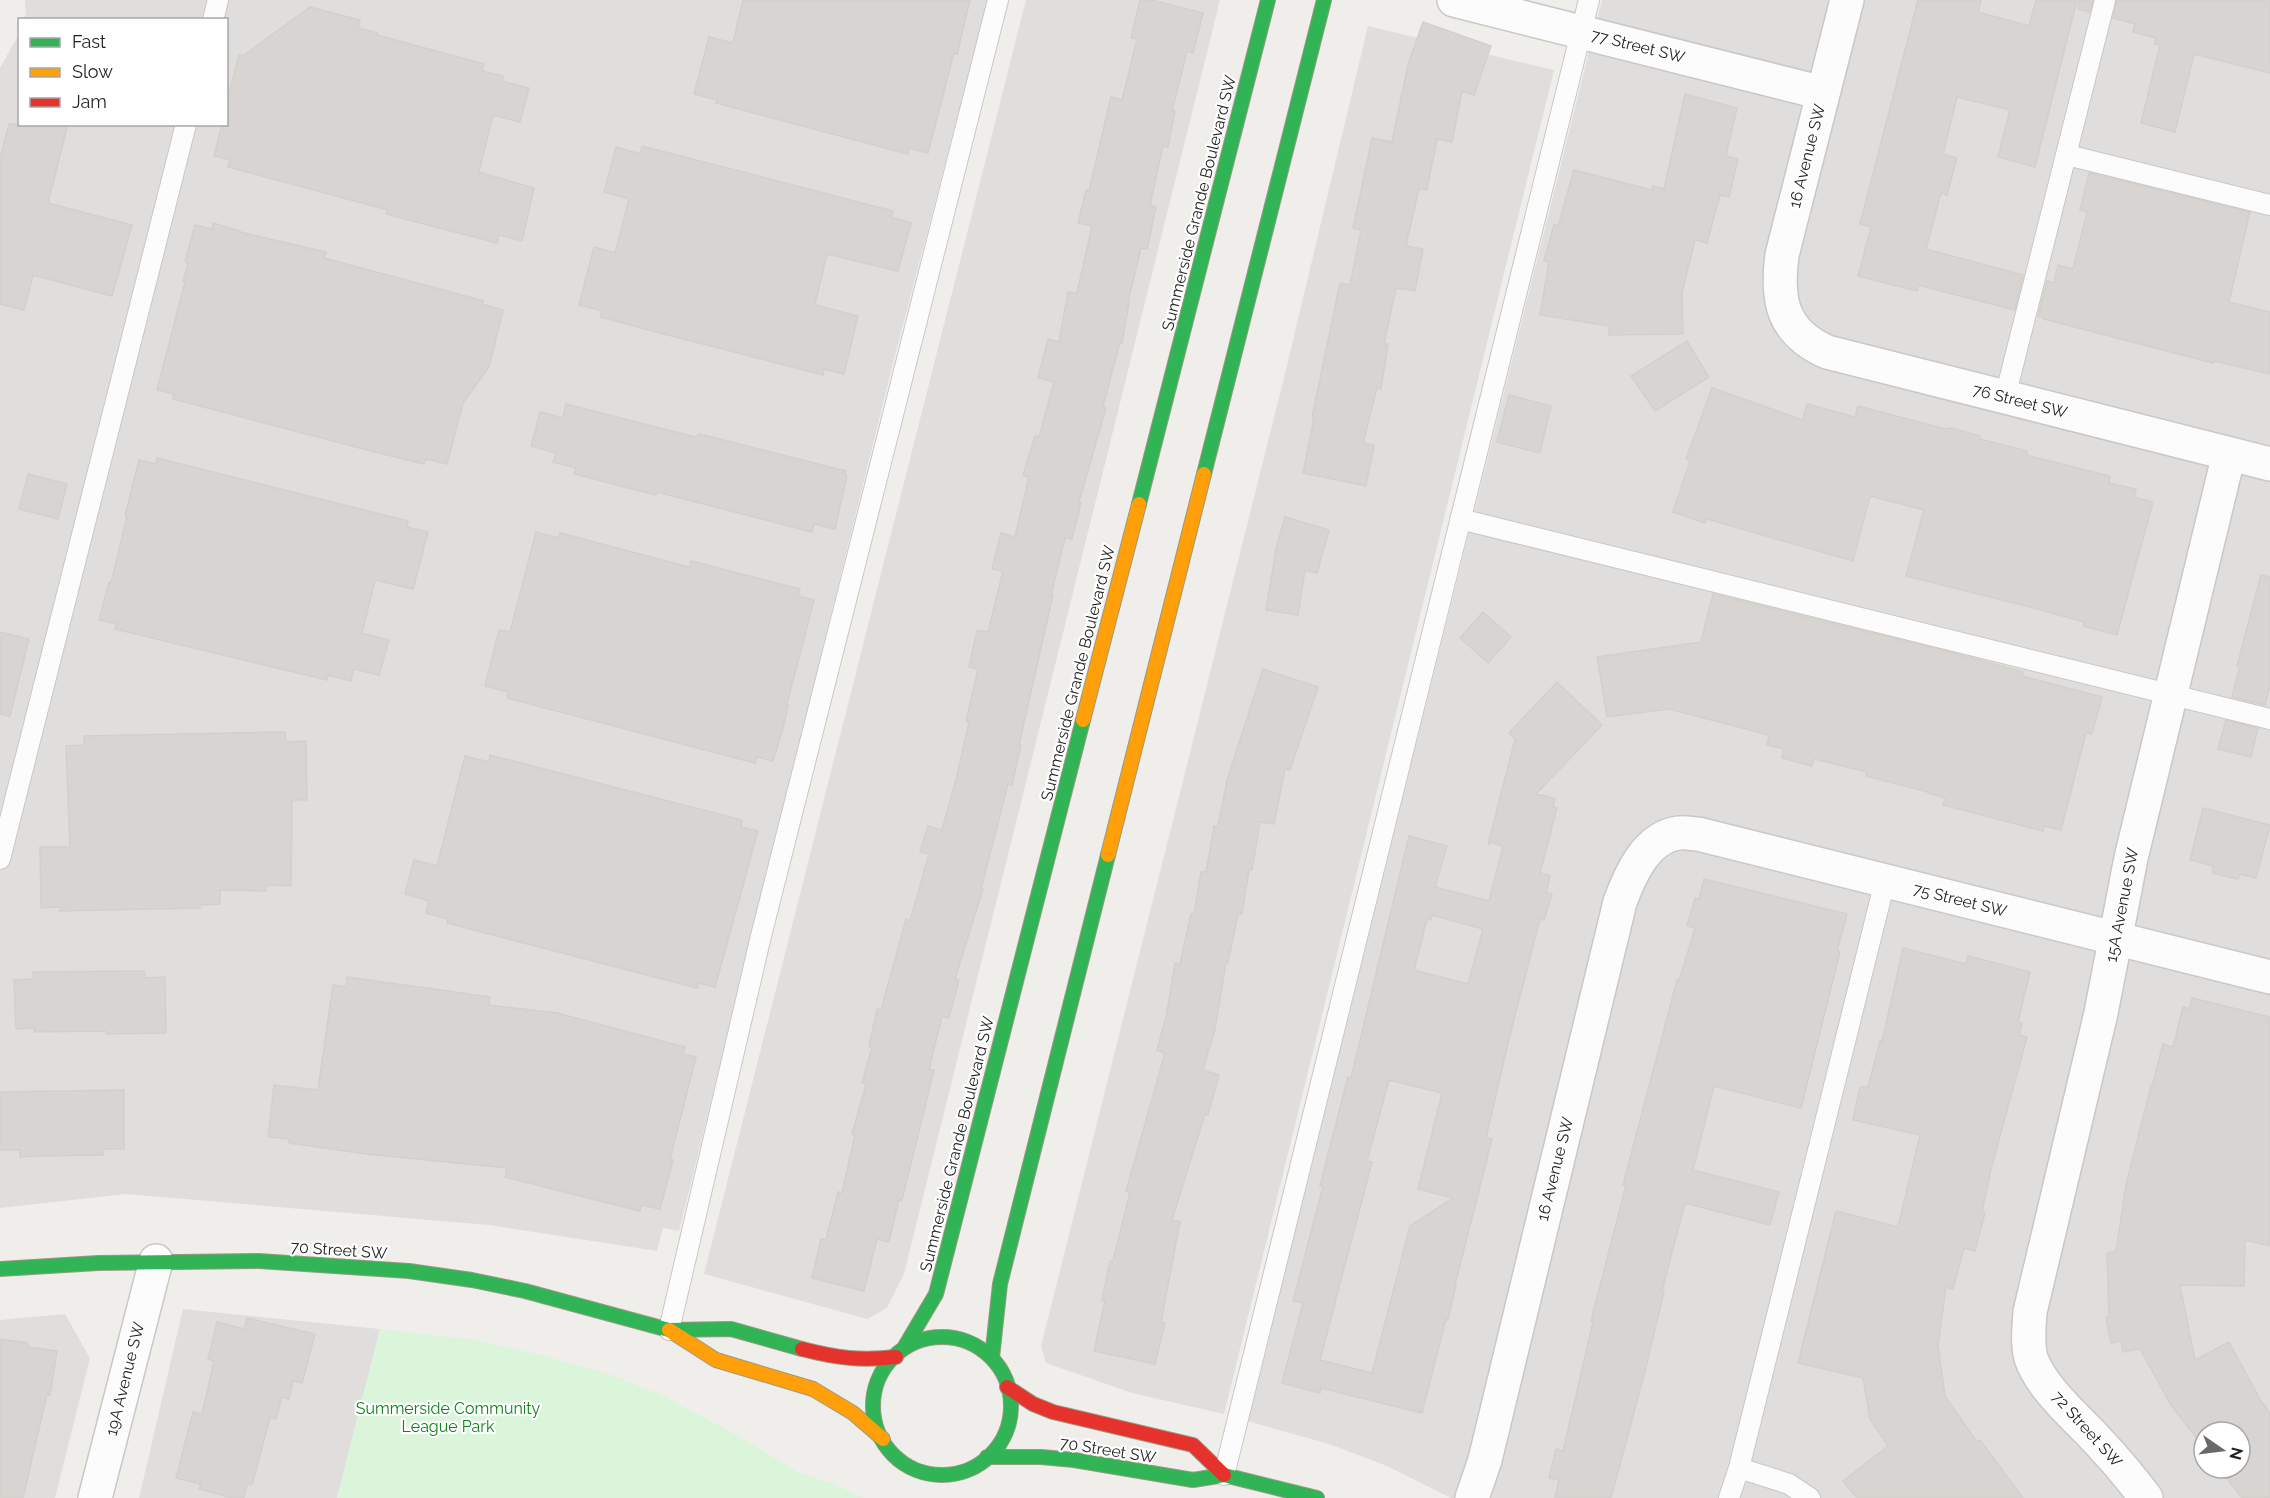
<svg xmlns="http://www.w3.org/2000/svg" width="2270" height="1498" font-family="Raleway,sans-serif">
<style>
.residential{fill:#dfdedc;fill-rule:evenodd}
.park{fill:#daf5da}
.building{fill:#d7d4d2;stroke:#d3d0cc;stroke-width:1.5;fill-rule:evenodd}
.lines{fill:none;stroke-linecap:round;stroke-linejoin:round}
.lane-casing{stroke:#c9c8c7;stroke-width:22}
.street-casing{stroke:#c9c8c7;stroke-width:36}
.fast-casing{stroke:#999a82;stroke-width:16}
.slow-casing{stroke:#999a82;stroke-width:16}
.jam-casing{stroke:#999a82;stroke-width:16}
.lane{stroke:#fdfcfc;stroke-width:20}
.street{stroke:#fdfcfc;stroke-width:33}
.fast{stroke:#30b455;stroke-width:14}
.slow{stroke:#ff9f0a;stroke-width:14}
.jam{stroke:#e5322d;stroke-width:14}
.labels{text-anchor:middle;dominant-baseline:central;stroke-width:4.5;stroke-linejoin:round;paint-order:stroke}
.street-label{font-size:16px;fill:#222;stroke:#fff}
.park-label{font-size:16px;fill:#0c8416;stroke:#fff}
</style>
<rect width="100%" height="100%" fill="#f0eeeb"/>
<path class="residential" d="M25 0H988L893 363 679 1231 663 1228 657 1251 489 1225 126 1194 0 1208V68L19 34 20 124H226V20L24 19 26 13Z
M1026 0H1220L904 1274 887 1308 867 1319 704 1274Z
M1602 0H2270V1498H1451L1387 1466 1329 1444 1247 1421ZM2204 1432H2240V1468H2204Z
M1368 26 1554 70 1224 1414 1132 1393 1046 1363 1041 1346 1283 382Z
M183 1309 380 1329 337 1498H139Z
M65 1314 90 1358 55 1498H0V1320Z"/>
<path class="park" d="M380 1329 477 1340 541 1355 609 1374 659 1394 728 1430 799 1473 830 1483 864 1498H337Z"/>
<path class="building" d="M743 0H970L957 54 954 53 928 153 909 148 908 154 716 103 717 100 694 94 709 37 733 43Z
M1140 0H1151L1203 13 1193 53 1187 51 1172 111H1175L1168 147 1163 146 1150 205 1156 207 1147 249 1141 248 1128 302 1129 303 1122 343 1120 342 1103 407 1106 408 1079 502 1081 503 1072 539 1065 538 1051 595H1053L1019 745H1021L1012 785 1008 784 981 889H983L955 979 959 980 949 1018 942 1016 929 1069 934 1070 902 1200 899 1199 889 1242 877 1239 864 1291 812 1278 821 1239 826 1240 838 1192 842 1193 855 1135 852 1134 866 1084 862 1083 872 1047 869 1046 877 1009 881 1010 906 919 910 921 929 854 920 852 928 826 942 830 957 776 969 722 966 721 978 669 969 667 977 630 988 632 1003 571 992 569 1001 533 1015 537 1029 477 1023 475 1035 436 1039 437 1054 382 1038 378 1048 339 1059 342 1068 292 1077 293 1092 226 1078 223 1086 190 1089 191 1111 97 1122 100 1137 39 1131 38Z
M1918 0H1981L1978 12 2029 26 2036 0H2077L2035 167 1998 157 2010 110 1957 97 1943 154 1957 158 1947 195 1941 193 1926 249 2023 275 2015 310 1918 285 1917 291 1858 276 1871 227 1860 224Z
M2079 0H2093L2090 12 2078 9Z
M2117 0H2270V73L2194 54 2175 132 2141 123 2160 45 2155 44 2156 38 2133 32 2135 24 2113 18Z
M310 7 360 20 358 28 378 33 377 35 484 64 482 71 503 76 502 81 529 88 520 122 493 115 479 172 534 188 522 241 499 235 497 243 386 214 388 210 228 167 230 160 214 156 222 124H226V105L239 55 243 56Z
M1423 22 1491 46 1474 95 1462 91 1452 142 1437 139 1427 190 1419 188 1406 246 1423 249 1415 291 1396 288 1384 344H1388L1381 389 1377 388 1363 443 1374 445 1366 486 1303 473 1314 418 1312 417 1340 283 1350 285 1361 230 1353 228 1372 138 1392 142 1408 65Z
M1685 94 1737 108 1726 156 1738 159 1729 197 1720 195 1707 243 1695 240 1682 293 1683 334 1609 335V326L1540 315 1549 262 1544 261 1554 225 1558 226 1574 170 1652 190 1653 186 1664 189Z
M9 124H68L48 203 132 225 112 296 33 275 24 310 0 304V159Z
M642 146 893 211 891 217 911 223 898 271 827 254 815 305 858 316 844 374 824 369 823 375 656 332 600 317 602 311 579 305 594 247 615 253 629 199 604 192 616 147 640 154Z
M2089 173 2250 212 2229 302 2270 312V374L2214 361 2213 363 2044 319 2045 318 2038 316 2047 281 2054 283 2058 265 2073 269 2087 212 2080 210Z
M213 223 240 231V232L326 252 324 258 484 301 482 304 503 310 489 367 463 403 447 464 426 459 424 464 367 450 173 399 174 394 157 390 185 282H183L188 263 185 262 195 225 212 229Z
M1687 341 1709 377 1655 411 1631 376Z
M1712 388 1803 420 1807 404 1855 417 1858 406 1945 429 1951 428 1980 436V439L2027 451 2026 455 2110 476 2109 483 2136 489 2134 497 2153 502 2117 635 2083 626 2084 622 2034 608 1906 576 1924 510 1870 496 1853 561 1707 519 1705 523 1673 512 1690 461 1686 459Z
M1509 395 1551 406 1540 453 1497 442Z
M566 404 695 437 700 434 846 471 845 475 847 476 835 529 814 524 812 532 657 492 656 495 574 474 576 468 553 462 556 453 531 446 540 412 563 418Z
M157 458 408 521 407 527 428 532 413 589 375 580 362 633 389 640 379 675 354 669 351 681 328 675 327 680 115 629 117 624 99 620 109 582 111 583 127 517 125 516 139 460 155 464Z
M28 474 67 484 58 519 19 509Z
M1285 517 1329 530 1317 573 1305 570 1298 615 1266 610 1276 549Z
M536 532 558 538 560 533 689 567 691 561 730 571 800 589 798 596 814 600 787 704 788 705 784 725 773 761 757 757 755 763 507 698 508 692 485 686 499 630 510 632Z
M2261 575 2270 577V685L2265 705 2232 697 2240 666H2237Z
M1713 594 1950 652 2023 672 2022 676 2102 697 2092 734 2086 733 2061 830 2044 826 2043 831 1943 805 1945 798 1928 793V792L1866 776 1867 772 1814 759 1812 766 1782 758 1784 749 1767 745 1769 735 1669 709 1607 717 1597 657 1701 642Z
M1483 612 1511 637 1488 663 1460 638Z
M0 632 29 639 10 716 0 714Z
M1263 669 1318 687 1290 770 1285 769 1274 824 1260 822 1252 870H1249L1242 914H1238L1228 963 1226 962 1215 1029 1203 1070 1219 1075 1208 1115 1205 1114 1172 1220 1180 1222 1161 1322 1165 1323 1155 1364 1094 1351 1105 1301 1102 1300 1110 1261H1113L1130 1192 1126 1191 1165 1053 1157 1050 1166 1017 1175 963 1180 964 1191 914H1194L1201 872H1206L1214 826 1218 827 1227 780Z
M1557 682 1602 725 1536 794 1555 798 1553 807 1557 808 1540 873 1550 876 1546 893 1552 894 1544 920 1540 919 1509 1039 1486 1138 1492 1139 1455 1285H1456L1448 1320 1446 1319 1422 1413 1321 1388 1320 1393 1282 1383 1303 1303 1293 1301 1323 1186H1320L1328 1154 1348 1077 1351 1078 1409 836 1447 846 1435 887 1489 901 1503 846 1490 842 1488 845 1515 739 1509 733ZM1432 915 1483 929 1468 984 1414 970 1427 919 1431 920ZM1389 1080 1442 1093 1418 1189 1453 1198 1410 1226 1372 1373 1320 1360 1372 1162 1367 1161Z
M2226 720 2258 728 2251 757 2218 749Z
M285 732 286 742 306 741 307 800H292L291 886 266 885V891L220 890V904L200 905V908L60 911V907L41 908 40 847H70L66 746 84 745V736Z
M490 755 742 820 741 827 758 831 715 987 698 983 697 988 447 923 448 919 426 913 429 901 405 894 414 860 437 866 465 756 489 762Z
M2203 808 2270 825 2256 878 2240 874 2238 879 2212 873 2214 866 2190 860Z
M1704 879 1847 914 1837 951 1840 952 1801 1108 1714 1086 1693 1170 1779 1192 1770 1225 1685 1203 1662 1291 1664 1292 1645 1371 1611 1498H1555L1559 1480 1549 1478 1556 1449 1563 1451 1593 1322 1591 1321 1626 1185H1623L1677 980 1679 981 1695 928 1687 926 1695 898 1699 899Z
M1903 948 1966 964 1968 956 2030 972 2018 1022 2022 1023 2019 1035 2027 1037 1991 1169 1982 1212 1985 1213 1975 1251 1964 1248 1953 1289 1946 1287 1938 1345 1945 1396 1977 1442 1980 1440 2023 1498H1857L1843 1481 1888 1446 1870 1419 1863 1378 1798 1363 1836 1211 1898 1227 1920 1135 1853 1120 1860 1087H1868L1880 1041 1882 1042Z
M144 971 145 978 165 977 166 1033 107 1034 106 1031 34 1032V1028L16 1029 14 980 33 979V972Z
M347 977 490 997 489 1005 557 1013 685 1047 683 1054 696 1057 670 1159 673 1160 660 1209 642 1205 640 1211 505 1177 507 1168 366 1154 289 1143V1139L268 1137 274 1085 318 1090 333 985 346 987Z
M2192 998 2270 1017V1246L2245 1240 2244 1286 2180 1285 2195 1360 2229 1342 2261 1401 2270 1413V1498H2242L2219 1468H2240V1432H2204V1448L2171 1405 2140 1349 2123 1352 2121 1341 2111 1343 2106 1317 2109 1316 2107 1253 2116 1252 2126 1185 2151 1086H2152L2163 1044 2173 1047 2183 1007 2189 1009Z
M124 1090V1149H104L103 1155 39 1156 20 1157V1150H0V1092Z
M247 1318 315 1334 302 1383 293 1381 289 1399 282 1397 276 1419 270 1417 252 1485 247 1484 244 1498H233L199 1489 201 1484 176 1478 193 1412 202 1414 214 1361 208 1359 217 1322 244 1329Z
M0 1339 28 1343V1347L57 1351 50 1395 47 1394 23 1498H0Z"/>
<g class="lines">
<defs>
<path id="lane" d="M213 20 218 0
M2067 155 2270 205
M2005 397 2105 0
M1460 519 2270 719
M0 859 186 124
M669 1330 761 936 998 0
M1739 1468 1789 1484 1810 1498
M1224 1475 1589 0
M1729 1498 1739 1468 1885 881"/>
<path id="street" d="M1454 0 1823 93
M1847 0 1782 255C1776 300 1782 332 1827 352L2270 464
M95 1498 156 1261
M1472 1498 1485 1460 1620 902C1630 875 1646 837 1679 833 1685 832 1692 834 1698 834L2270 977
M2146 1498C2131 1478 2115 1459 2098 1441 2077 1418 2041 1388 2031 1358 2027 1343 2029 1327 2030 1312L2101 1013 2131 858 2229 454"/>
<path id="fast" d="M1204 474 1324 0
M1139 504 1268 0
M0 1269 98 1263 259 1261 409 1271 472 1280 525 1291 669 1330 731 1329 802 1349
M873 1406a69 69 0 1 1 138 0a69 69 0 1 1-138 0Z
M904 1348 936 1294 1083 720
M992 1358 1000 1284 1108 855
M987 1457H1041L1074 1460 1193 1480 1224 1475 1317 1498"/>
<path id="slow" d="M1083 720 1139 504
M1108 855 1204 474
M669 1330 716 1360 813 1389 853 1413 883 1439"/>
<path id="jam" d="M802 1349C837 1358 860 1361 896 1357
M1007 1387 1033 1404 1053 1412 1193 1445 1224 1475"/>
</defs>
<use href="#lane" class="lane-casing"/>
<use href="#street" class="street-casing"/>
<use href="#fast" class="fast-casing"/>
<use href="#slow" class="slow-casing"/>
<use href="#jam" class="jam-casing"/>
<use href="#lane" class="lane"/>
<use href="#street" class="street"/>
<use href="#fast" class="fast"/>
<use href="#slow" class="slow"/>
<use href="#jam" class="jam"/>
</g>
<g class="labels">
<g class="street-label">
<text transform="translate(1638 46) rotate(14)">77 Street SW</text>
<text transform="translate(1807 156) rotate(-76)">16 Avenue SW</text>
<text transform="translate(1199 203) rotate(-76)">Summerside Grande Boulevard SW</text>
<text transform="translate(2020 401) rotate(14)">76 Street SW</text>
<text transform="translate(1078 673) rotate(-76)">Summerside Grande Boulevard SW</text>
<text transform="translate(1960 900) rotate(14)">75 Street SW</text>
<text transform="translate(2122 905) rotate(-79)">15A Avenue SW</text>
<text transform="translate(957 1144) rotate(-76)">Summerside Grande Boulevard SW</text>
<text transform="translate(1555 1169) rotate(-76)">16 Avenue SW</text>
<text transform="translate(339 1250) rotate(4)">70 Street SW</text>
<text transform="translate(125 1379) rotate(-76)">19A Avenue SW</text>
<text transform="translate(2087 1429) rotate(48)">72 Street SW</text>
<text transform="translate(1108 1450) rotate(9)">70 Street SW</text>
</g>
<g class="park-label">
<text x="448" y="1408">Summerside Community<tspan x="448" dy="18">League Park</tspan></text>
</g>
</g>
<rect x="18" y="18" width="210" height="108" fill="#ffffff" stroke="#a7a7a7" stroke-width="1.5"/>
<rect x="30" y="38" width="30" height="9" fill="#30b455" stroke="#a7a7a7" stroke-width="1.5"/>
<text x="72" y="48" font-size="18" fill="#222222">Fast</text>
<rect x="30" y="68" width="30" height="9" fill="#ff9f0a" stroke="#a7a7a7" stroke-width="1.5"/>
<text x="72" y="78" font-size="18" fill="#222222">Slow</text>
<rect x="30" y="98" width="30" height="9" fill="#e5322d" stroke="#a7a7a7" stroke-width="1.5"/>
<text x="72" y="108" font-size="18" fill="#222222">Jam</text>
<g transform="translate(2222 1450) rotate(104)"><circle r="28" fill="#ffffff" stroke="#a7a7a7" stroke-width="1.5"/>
<path d="M0-4.5L10 22L0 15L-10 22Z" fill="#6a6968"/>
<text y="-9" font-size="16" font-weight="bold" text-anchor="middle" fill="#222222">N</text>
</g>
</svg>
